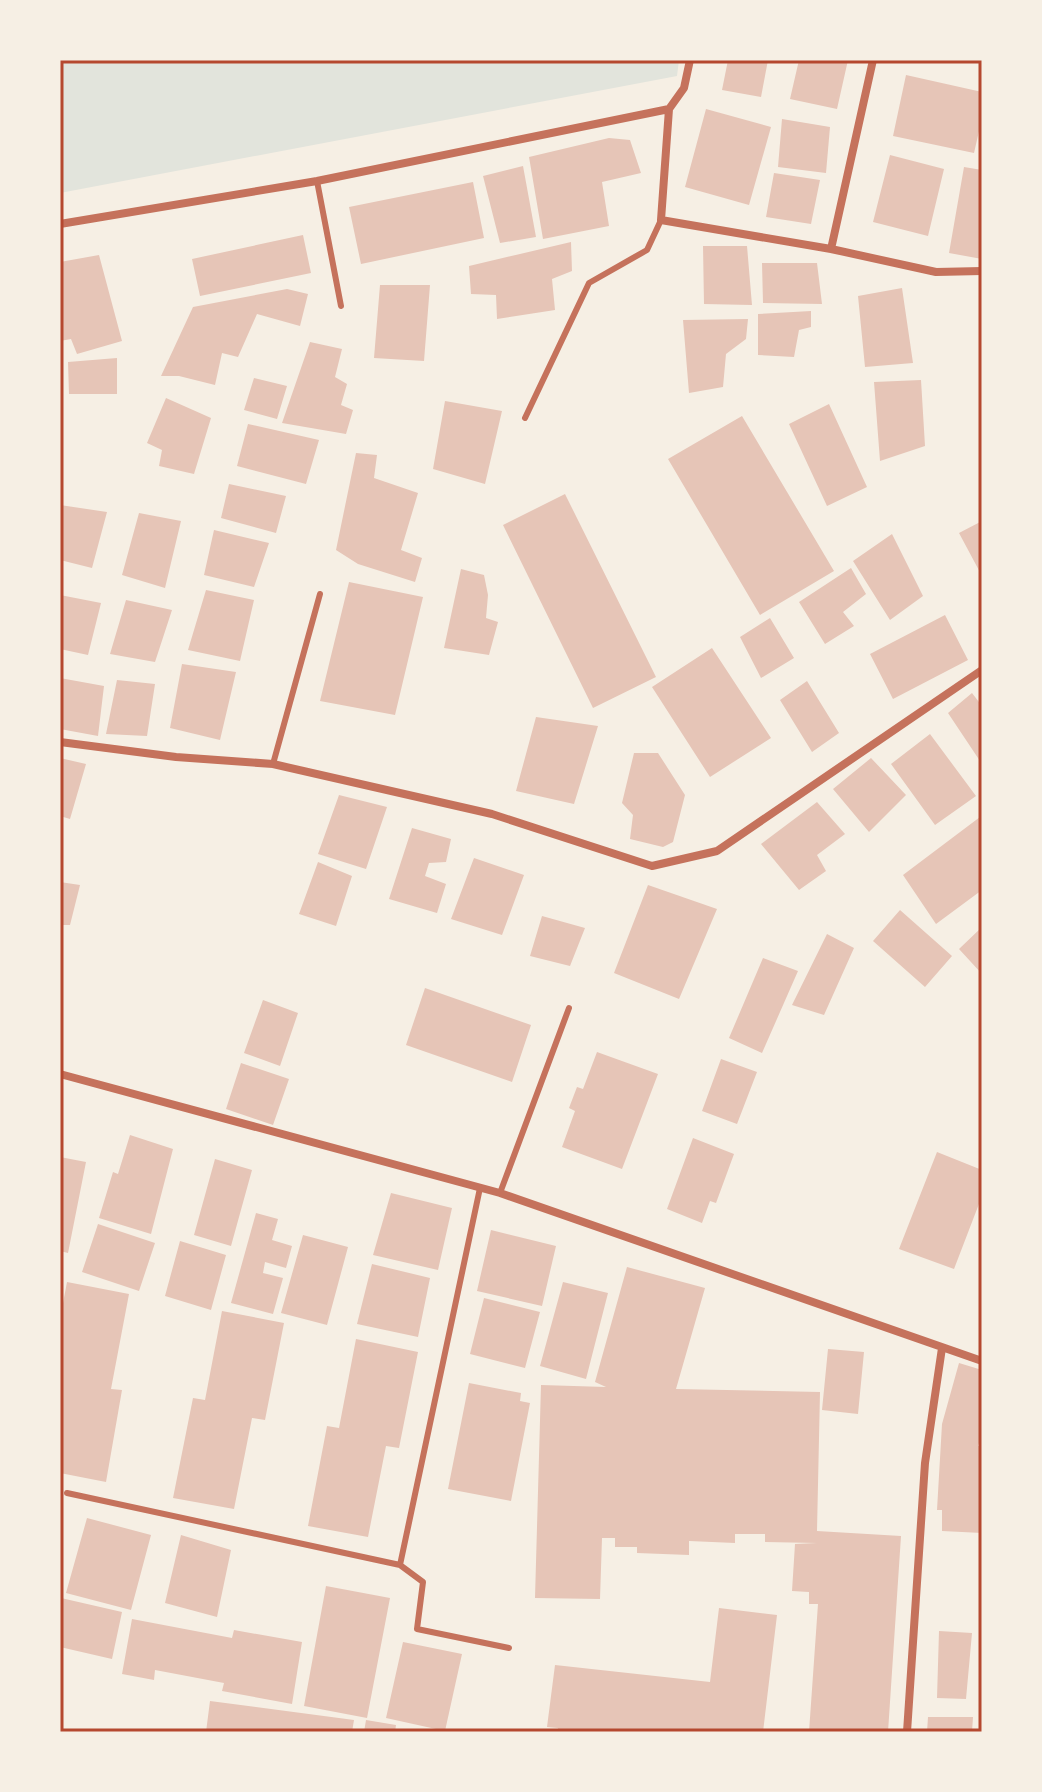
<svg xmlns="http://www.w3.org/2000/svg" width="1042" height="1792" font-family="Figtree,sans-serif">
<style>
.green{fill:#e2e4dc}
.building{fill:#e6c5b7}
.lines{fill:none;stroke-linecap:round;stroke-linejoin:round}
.service{stroke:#c5725c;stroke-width:6}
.minor{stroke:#c5725c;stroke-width:8}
.neatline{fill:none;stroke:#b5482f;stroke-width:3}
</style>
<rect width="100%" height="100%" fill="#f6efe4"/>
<path class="green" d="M60 60H679L677 76 60 193Z"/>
<path class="building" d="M728 60H768L761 97 722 90Z
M799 60H848L837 109 790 99Z
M906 75 982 92V118L974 153 893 136Z
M706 109 771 127 749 205 685 187Z
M782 119 830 127 826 173 778 167Z
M609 138 630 140 641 173 602 182 609 226 543 239 529 157Z
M890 155 944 169 928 236 873 222Z
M523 166 536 237 500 243 483 176Z
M964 167 982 170V259L949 253Z
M774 173 820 180 811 224 766 217Z
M473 182 484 238 361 264 349 207Z
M303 235 311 273 200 296 192 259Z
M571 242 572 271 552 279 555 310 497 319 496 295 471 294 469 266Z
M703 246H747L752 305 704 304Z
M99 255 122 341 77 354 71 339 60 341V262Z
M762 263H817L822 304 763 303Z
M380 285H430L424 361 374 358Z
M902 288 913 363 865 367 858 296Z
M287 289 308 294 300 326 257 314 238 357 222 353 215 385 179 376H161L193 307Z
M811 311V327L799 330 794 357 758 355V314Z
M748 319 746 339 726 354 723 387 689 393 683 320Z
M310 342 342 349 335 377 347 384 341 405 353 410 346 434 282 423Z
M117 358V394H69L68 362Z
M254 378 287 386 277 419 244 410Z
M921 380 925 446 880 461 874 382Z
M166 398 211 418 194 474 159 466 162 450 147 443Z
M445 401 502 411 485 484 433 469Z
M829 404 867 487 827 506 789 424Z
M742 416 834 571 760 615 668 459Z
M248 424 319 440 306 484 237 466Z
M356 453 377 455 374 478 418 493 401 550 422 558 415 582 358 564 336 550Z
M229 484 286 496 276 533 221 518Z
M565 494 656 677 593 708 503 525Z
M60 505 107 512 92 568 60 560Z
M139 513 181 521 165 588 122 575Z
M982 521V576L959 533Z
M214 530 269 543 254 587 204 575Z
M892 534 923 596 890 620 853 561Z
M851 568 866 594 843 612 854 626 825 644 799 602Z
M461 569 484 575 488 595 486 618 498 622 489 655 444 648Z
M349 582 423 597 395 715 320 701Z
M206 590 254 600 240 661 188 650Z
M60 595 101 603 88 655 60 649Z
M126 600 172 610 155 662 110 654Z
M945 615 968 660 893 699 870 654Z
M770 618 794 658 761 678 740 637Z
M712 648 771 738 710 777 652 687Z
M182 664 236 672 220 740 170 728Z
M60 678 104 686 98 736 60 729Z
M117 680 155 684 147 736 106 734Z
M807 681 839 733 812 752 780 700Z
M972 693 982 706V764L948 713Z
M536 717 598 726 574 804 516 791Z
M930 734 976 796 935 825 891 764Z
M634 753H658L685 795 673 842 663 847 630 839 633 815 622 803Z
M60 758 86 764 70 819 60 816Z
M871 758 906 795 869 832 833 789Z
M339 795 387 807 366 869 318 854Z
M817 802 845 834 817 855 826 871 799 890 761 844Z
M980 817 982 890 936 924 903 875Z
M412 828 451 839 446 862 429 863 425 876 446 884 437 913 389 899Z
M474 858 524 875 502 935 451 919Z
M318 862 352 876 336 926 299 914Z
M60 882 80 885 70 925H60Z
M648 885 717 909 679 999 614 973Z
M900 910 952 956 925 987 873 941Z
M542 916 585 928 570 966 530 956Z
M982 927V974L959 949Z
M827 934 854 948 824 1015 792 1005Z
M763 958 798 971 762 1053 729 1038Z
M425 988 531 1025 512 1082 406 1045Z
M263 1000 298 1013 280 1066 244 1053Z
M597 1052 658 1074 622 1169 562 1147 575 1111 569 1108 577 1087 583 1089Z
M721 1059 757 1072 737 1124 702 1111Z
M241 1063 289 1079 273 1125 226 1109Z
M130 1135 173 1149 151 1234 99 1218 113 1172 118 1174Z
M693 1138 734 1154 716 1203 710 1201 702 1223 667 1209Z
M937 1152 982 1170V1196L954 1269 899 1249Z
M60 1157 86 1162 68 1253 60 1251Z
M215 1159 252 1170 231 1246 194 1235Z
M391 1193 452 1208 438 1270 373 1255Z
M256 1213 278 1219 272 1240 292 1246 286 1268 265 1262 263 1273 283 1278 273 1314 231 1303Z
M98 1224 155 1243 139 1291 82 1272Z
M491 1230 556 1246 542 1306 477 1291Z
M303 1235 348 1247 327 1325 281 1313Z
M180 1241 226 1255 211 1310 165 1296Z
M372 1264 430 1278 418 1337 357 1324Z
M627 1267 705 1288 676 1389 820 1392 817 1531 901 1536 888 1732H809L818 1604H809V1592L792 1591 795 1544 817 1543 765 1542V1534H735V1543L689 1541V1555L637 1553V1547H615V1538H602L600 1599 535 1598 541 1385 606 1387 595 1382Z
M67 1282 129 1294 111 1389 122 1390 106 1482 60 1473V1319Z
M563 1282 608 1293 586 1379 540 1366Z
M484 1298 540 1312 525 1368 470 1354Z
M222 1311 284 1323 265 1420 252 1418 234 1509 173 1498 193 1398 205 1400Z
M356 1339 418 1352 399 1448 386 1446 368 1537 308 1526 327 1426 339 1428Z
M828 1349 864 1352 858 1414 822 1410Z
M959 1363 982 1370V1434L978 1446H982V1533L942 1531V1510H937L942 1424Z
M469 1383 521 1393 520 1401 530 1403 511 1501 448 1489Z
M87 1518 151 1535 131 1610 66 1593Z
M181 1535 231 1550 217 1617 165 1603Z
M326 1586 390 1598 367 1718 304 1706Z
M61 1598 122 1612 112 1659 60 1647Z
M719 1608 777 1615 763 1732H557L558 1728 547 1727 555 1665 710 1682Z
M132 1619 232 1638 234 1630 302 1642 292 1704 222 1691 224 1683 155 1670 154 1680 122 1674Z
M939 1631 972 1633 966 1699 937 1698Z
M403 1642 462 1654 445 1731 386 1718Z
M210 1701 354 1720 352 1732H206Z
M928 1717H973L972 1732H927Z
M366 1720 396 1725 395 1732H364Z"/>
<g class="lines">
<path class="service" d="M317 181 341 306
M525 418 589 283 647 250 661 220
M273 764 320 594
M500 1193 569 1008
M67 1493 400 1565 423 1582 417 1629 509 1648
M400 1565 480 1188"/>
<path class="minor" d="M669 109 661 220 831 249 936 272 982 271
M60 224 317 181 669 109 684 88 690 60
M831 249 873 60
M60 742 176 757 273 764 492 814 652 866 717 851 982 670
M60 1074 500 1193 982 1361
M907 1732 925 1463 942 1348"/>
</g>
<rect width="1042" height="1792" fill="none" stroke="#f6efe4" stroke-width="124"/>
<rect x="62" y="62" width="918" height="1668" class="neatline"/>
</svg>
